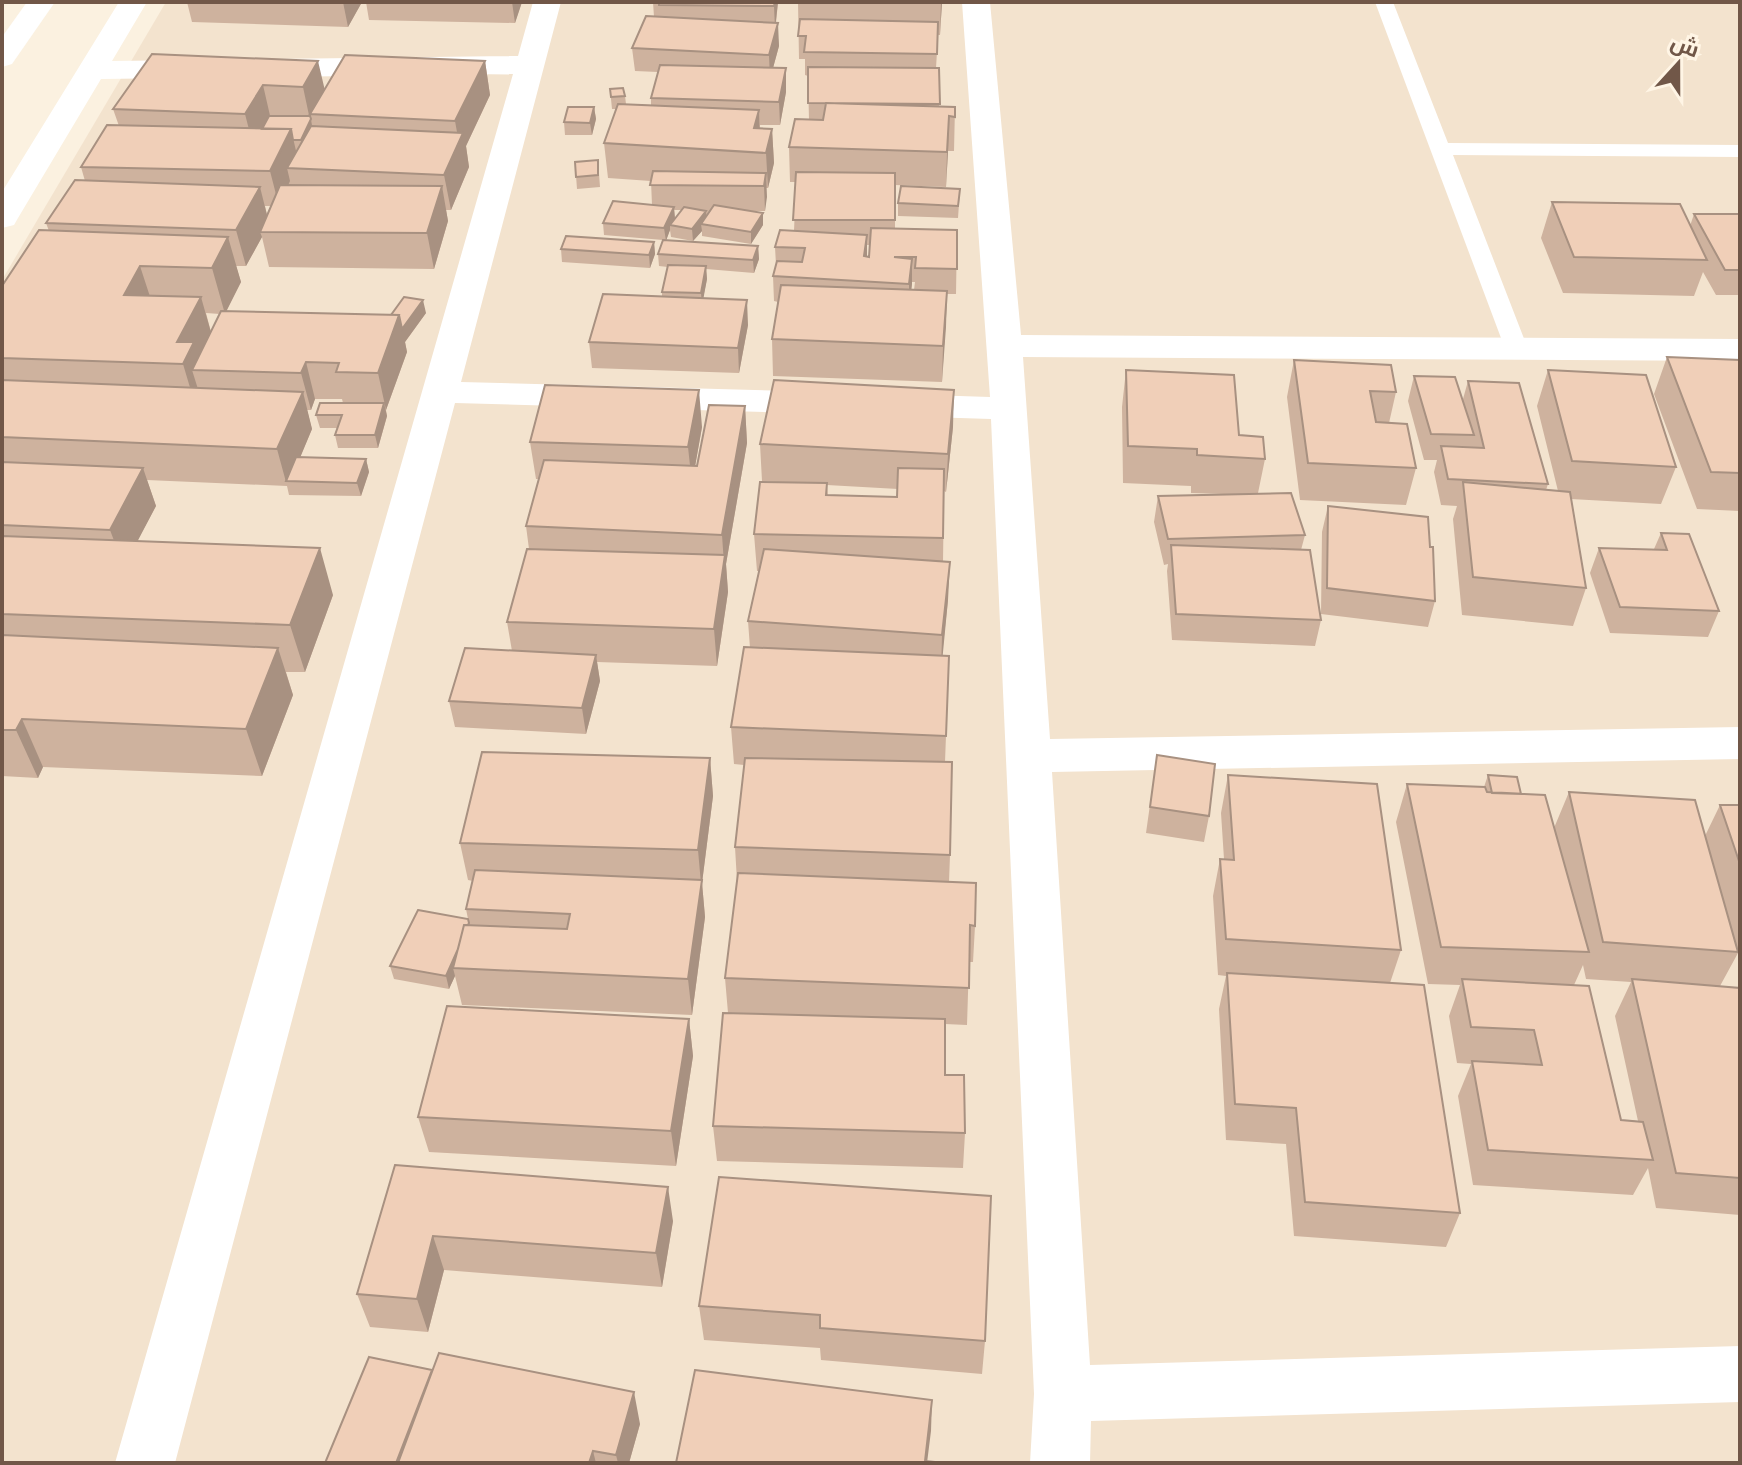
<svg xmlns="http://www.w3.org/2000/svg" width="1742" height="1465" font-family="'Public Sans',Cairo,sans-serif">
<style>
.residential{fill:#f3e3ce}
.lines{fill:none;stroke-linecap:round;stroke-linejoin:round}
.service{fill:#fff;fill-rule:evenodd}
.minor{fill:#fff;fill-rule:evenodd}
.secondary{fill:#fff;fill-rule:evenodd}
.wall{fill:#ceb29e;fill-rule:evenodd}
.shaded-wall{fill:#a89181}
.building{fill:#f0cfb8;stroke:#a89181;stroke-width:2}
</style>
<rect width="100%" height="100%" fill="#fbf1e0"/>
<path class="residential" d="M166 2H1740V1463H2V280Z"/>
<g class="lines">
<path class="service" d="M1375 2H1393L1448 143 1740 145V157L1453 155 1528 349 1525 354H1507Z"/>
<path class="minor" d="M119 2H147L112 61 518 56 533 2H561L461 382 831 392 844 395 849 403 844 411 831 414 455 403 175 1463H115L513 74 101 79 18 218 14 225 2 228V192Z
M962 2H990L1021 335 1740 339V361L1023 357 1050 739 1740 727V759L1052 772 1090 1365 1740 1346V1402L1091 1421 1090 1463H1030L1034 1394 991 419 896 416 883 413 878 405 883 397 896 394 990 397Z"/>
<path class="secondary" d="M27 2H55L12 64 2 67V37Z"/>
</g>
<path class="wall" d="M187 2H362L348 27 192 22Z
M366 2H522L515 23 369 20Z
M653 2H778L776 23 779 46 773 68 786 92 780 125H760V128L772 129 774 163 768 188H766L765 211H749L763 225 751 244 702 236V231L693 241 671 237 670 230 666 240 758 246 759 259 754 273 706 269 707 279 703 298 748 325 739 373 592 368 589 342 662 296V292L668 267 659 266 658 254 663 240 604 235 603 223 652 205 651 181 608 178 604 143 616 109H612L610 89 625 96 626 104 651 105V98L658 72 635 71 632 48 654 17ZM674 210H682L675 219Z
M798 2H942L940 35H938L936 68H939V106L955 107 954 151H948L946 187 895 185V228L957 230 956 294H947L942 382 773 376 772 339 778 302 774 301 773 276 776 265 775 247 794 231 796 182H790L789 147 809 120 808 76 805 75V59H799ZM867 245H870L869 257H867ZM912 282H915L914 290H911Z
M152 54 324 89 485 61 490 95 466 146 469 167 451 210H446L448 221 434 269 269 267 262 237 246 266H236L241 282 226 311 391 315 426 313 405 342 407 352 386 410 387 416 378 448H338L335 435 337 428H320L316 415 343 403 342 399H315L311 410H307L312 429 300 457 366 459 369 472 361 496 289 495 287 486 147 480 156 506 137 541 333 595 305 672H286L293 695 262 776 43 767 38 778 2 776V286L49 231 46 223 85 181 81 167 119 126 113 109ZM265 206H271L267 215ZM206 313 220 314 211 332Z
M594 107 596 119 592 135H565L564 122Z
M598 160 600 187 577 189 575 162Z
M960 189 958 218 898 216V203Z
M1552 202 1690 226 1694 214H1740V295H1716L1703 272 1694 296 1563 293 1541 238Z
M654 242 655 254 650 268 562 262 561 249Z
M1667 357 1740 360V511L1697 509 1654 394Z
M1294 360 1396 392 1389 423 1416 468 1406 505 1300 500 1287 397Z
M1126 370 1239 435 1265 459 1258 493 1305 535 1301 550 1321 620 1315 646 1172 640 1167 571 1168 564 1164 565 1154 522 1158 496 1223 494 1191 493V486L1123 483 1122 407Z
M1548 370 1676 467 1661 504 1571 499 1586 588 1573 626 1462 615 1453 519 1457 506 1441 505 1434 472 1437 460H1424L1408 401 1414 376 1463 399 1468 381 1548 484 1546 490 1558 491 1537 406Z
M745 406 747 443 726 564 728 592 717 666 597 662 600 681 586 734 455 727 449 701 512 651 507 622 529 549 526 526 539 479H536L530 442 702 427 695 466H697Z
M953 427 946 492 944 491 943 562 948 600 942 655 949 656 945 762 950 855 949 882 975 926 973 962H969L967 1025 945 1024V1075L965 1133 963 1168 717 1161 713 1126 728 1013 725 978 737 881 735 847 744 765 734 764 731 727 750 648 748 621 759 571H757L754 534 793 483 762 481 760 444ZM827 485 898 489 897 497 828 495Z
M1328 506 1430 547 1435 601 1428 627 1321 614 1322 532Z
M1661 533 1719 611 1708 637 1610 633 1590 573 1599 548 1654 549Z
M1157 755 1209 816 1204 842 1146 833Z
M710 758 713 796 702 883 705 917 692 1015 462 1005 455 976 449 989 394 979 390 966 468 919 466 909 473 881 468 880 460 843Z
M1228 775 1401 950 1390 983 1460 1213 1446 1247 1294 1236 1286 1144 1226 1140 1219 1009 1226 976 1218 975 1213 896 1220 859H1224L1221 813Z
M1488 775 1521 794 1554 828 1569 792 1705 836 1720 805H1740V960L1738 953 1720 986 1740 988V1215L1656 1208 1648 1168 1633 1195 1473 1185 1458 1096 1471 1064 1457 1063 1449 1016 1460 985 1428 984 1396 822 1407 784 1484 787ZM1583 965 1586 979 1631 982 1615 1016 1638 1121 1621 1120 1574 985Z
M689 1019 693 1056 676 1166 429 1152 418 1117Z
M395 1165 673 1221 662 1287 444 1270 428 1332 370 1327 357 1294Z
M991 1196 985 1341 982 1374 821 1360 820 1348 704 1340 699 1306Z
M640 1424 629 1463H325Z"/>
<path class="shaded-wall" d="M343 2H362L348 27Z
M512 2H522L515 23Z
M775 2H778L775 29 774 6Z
M941 2H942L940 35Z
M778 23 779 46 770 79 769 55Z
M318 61 326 95 310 114 313 131 304 152 301 140 310 120 303 87Z
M485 61 490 95 466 146 469 167 451 210 444 175 459 143 455 121Z
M786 68V92L780 125 779 102Z
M263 85 271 120 254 149 245 114Z
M594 107 596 119 592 135 590 123Z
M759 110 760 145 754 128Z
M949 116 948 151 946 187 947 152Z
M291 129 299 164 287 168 290 181 279 206 270 171Z
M772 129 774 163 768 188 766 153Z
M766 173 767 197 765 211 764 186Z
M442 186 448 221 434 269 427 233Z
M260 187 269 223 260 232 262 237 246 266 236 230Z
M674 207 675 219 670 225V230L666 241 664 228Z
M706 211 707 224H701L702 231 693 241 692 229Z
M763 213V225L751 244V232Z
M867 235V259L864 256Z
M228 237 241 282 225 314 212 268Z
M654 242 655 254 650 268 649 255Z
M758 246 759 259 754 273 753 260Z
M912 259V284L909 309V284Z
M140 266 155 312 124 295Z
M706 266 707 279 702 306 701 293Z
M947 291 946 327 942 382 943 346Z
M201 297 214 343 192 370 202 402 197 411 183 364 177 342Z
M423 300 426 313 405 342 407 352 386 410 378 373 399 315Z
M747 300 748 325 739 373 738 348Z
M306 362 315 399 311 410 301 373Z
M699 390 702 427 692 484 688 447Z
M954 390 953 427 946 492 948 454Z
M303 392 312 429 290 482H286L277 449Z
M384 403 387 416 378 448 375 435Z
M745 406 747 443 726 564 728 592 717 666 714 629 724 564 722 535Z
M366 459 369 472 361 496 357 483Z
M143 468 156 506 124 567 110 530Z
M320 548 333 595 305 672 290 625Z
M950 562 948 600 941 673 942 635Z
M278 648 293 695 262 776 246 729Z
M596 655 600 681 586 734 582 708Z
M22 719 43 767 38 778 16 730Z
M710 758 713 796 702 883 705 917 692 1015 688 979 701 884 698 850Z
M469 923 472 936 453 968 455 976 449 989 446 976Z
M689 1019 693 1056 676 1166 671 1131Z
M668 1187 673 1221 662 1287 656 1253Z
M433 1236 444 1270 428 1332 417 1299Z
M634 1392 640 1424 629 1463H618L616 1455Z
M932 1400 931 1431 927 1463H925Z
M593 1451 596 1463H589Z"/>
<path class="building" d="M659 2H775L774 6 659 5Z
M646 16 778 23 769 55 632 48Z
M800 19 938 22 937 54 804 52 806 36H798Z
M152 54 318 61 303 87 263 85 245 114 113 109Z
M345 55 485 61 455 121 310 114Z
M660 65 786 68 779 102 651 98Z
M808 67 939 68 940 104 808 103Z
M623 88 625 96 611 97 610 89Z
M826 103 955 107V117L949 116 947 152 789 147 795 119 823 120Z
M618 104 759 110 754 128 772 129 766 153 604 143Z
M568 107H594L590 123 564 122Z
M269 116H310L311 119 301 140H293L291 129H262Z
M107 125 291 129 270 171 81 167Z
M311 126 463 133 444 175 287 168Z
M598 160V175L576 177 575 162Z
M653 171 766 173 764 186 650 185Z
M796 172 895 173V220H793Z
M75 180 260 187 236 230 46 223Z
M280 185 442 186 427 233 260 232Z
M901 186 960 189 958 206 898 203Z
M613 201 674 207 664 228 603 223Z
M1552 202 1680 204 1707 260 1574 257Z
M714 205 763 213 751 232 701 224Z
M684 207 706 211 692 229 670 225Z
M1694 214H1740V270H1725Z
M871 228 957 230V269L915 268 916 257H894L912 259 909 284 773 276 777 261 802 262 805 248 775 247 780 230 867 235 864 256 869 257Z
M39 230 228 237 212 268 140 266 124 295 201 297 177 342H194L183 364 2 358V286Z
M566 236 654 242 649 255 561 249Z
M663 240 758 246 753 260 658 254Z
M668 265 706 266 701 293 662 292Z
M781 285 947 291 943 346 772 339Z
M603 294 747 300 738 348 589 342Z
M404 297 423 300 402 329 399 315H391Z
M221 311 399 315 378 373 336 372 339 363 306 362 301 373 192 370Z
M1667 357 1740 360V473L1711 472Z
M1294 360 1391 365 1396 392 1370 391 1376 422 1407 424 1416 468 1308 463Z
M1126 370 1234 375 1239 435 1263 437 1265 459 1197 455V449L1128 446Z
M1548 370 1646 375 1676 467 1572 461Z
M1414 376 1455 377 1474 435 1431 434Z
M2 380 303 392 277 449 2 437Z
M774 380 954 390 948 454 760 444Z
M1468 381 1519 383 1548 484 1448 479 1441 446 1484 448Z
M545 385 699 390 688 447 530 442Z
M320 403H384L375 435H335L342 415H316Z
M709 405 745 406 722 535 526 526 544 460 697 466Z
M296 457 366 459 357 483 286 481Z
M2 462 143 468 110 530 2 525Z
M898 468 944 469 943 538 754 534 760 482 827 483 826 495 897 497Z
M1463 482 1570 492 1586 588 1473 577Z
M1291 493 1305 535 1168 539 1158 496Z
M1328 506 1428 517 1430 547H1433L1435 601 1327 588Z
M1661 533 1689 534 1719 611 1620 607 1599 548 1667 550Z
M2 536 320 548 290 625 2 614Z
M1171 545 1310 550 1321 620 1176 614Z
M527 549 725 555 714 629 507 622Z
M764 549 950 562 942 635 748 621Z
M2 635 278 648 246 729 22 719 16 730H2Z
M744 647 949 656 946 736 731 727Z
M465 648 596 655 582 708 449 701Z
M482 752 710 758 698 850 460 843Z
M1157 755 1215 764 1209 816 1150 807Z
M745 758 952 762 950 855 735 847Z
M1228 775 1377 784 1401 950 1226 939 1220 859 1234 860Z
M1488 775 1517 777 1521 794 1492 793Z
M1407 784 1485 787 1487 792 1545 795 1589 952 1441 947Z
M1569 792 1695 800 1738 952 1603 942Z
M1720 805H1740V864Z
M475 870 702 880 688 979 453 968 464 925 567 929 570 914 466 909Z
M738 873 976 883 975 926 970 925 969 988 725 978Z
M418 910 468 919 469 923 468 925H464L458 949 446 976 390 966Z
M1227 973 1424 985 1460 1213 1305 1202 1296 1108 1235 1104Z
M1462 979 1589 986 1621 1120 1643 1122 1653 1160 1488 1150 1472 1061 1542 1065 1534 1030 1471 1027Z
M1632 979 1740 988V1178L1676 1173Z
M447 1006 689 1019 671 1131 418 1117Z
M723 1013 945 1019V1075H964L965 1133 713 1126Z
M395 1165 668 1187 656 1253 433 1236 417 1299 357 1294Z
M719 1177 991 1196 985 1341 820 1328V1315L699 1306Z
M439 1353 634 1392 616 1455 593 1451 589 1463H398Z
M369 1357 432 1370 396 1463H325Z
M695 1370 932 1400 925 1461 945 1463H676Z"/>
<rect width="1742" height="1465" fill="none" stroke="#715748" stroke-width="8"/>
<g transform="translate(1678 64) rotate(21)" stroke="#fff5e5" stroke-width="6" paint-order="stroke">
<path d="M0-6L14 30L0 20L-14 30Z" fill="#715748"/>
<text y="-12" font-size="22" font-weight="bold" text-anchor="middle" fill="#715748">ش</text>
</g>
</svg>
